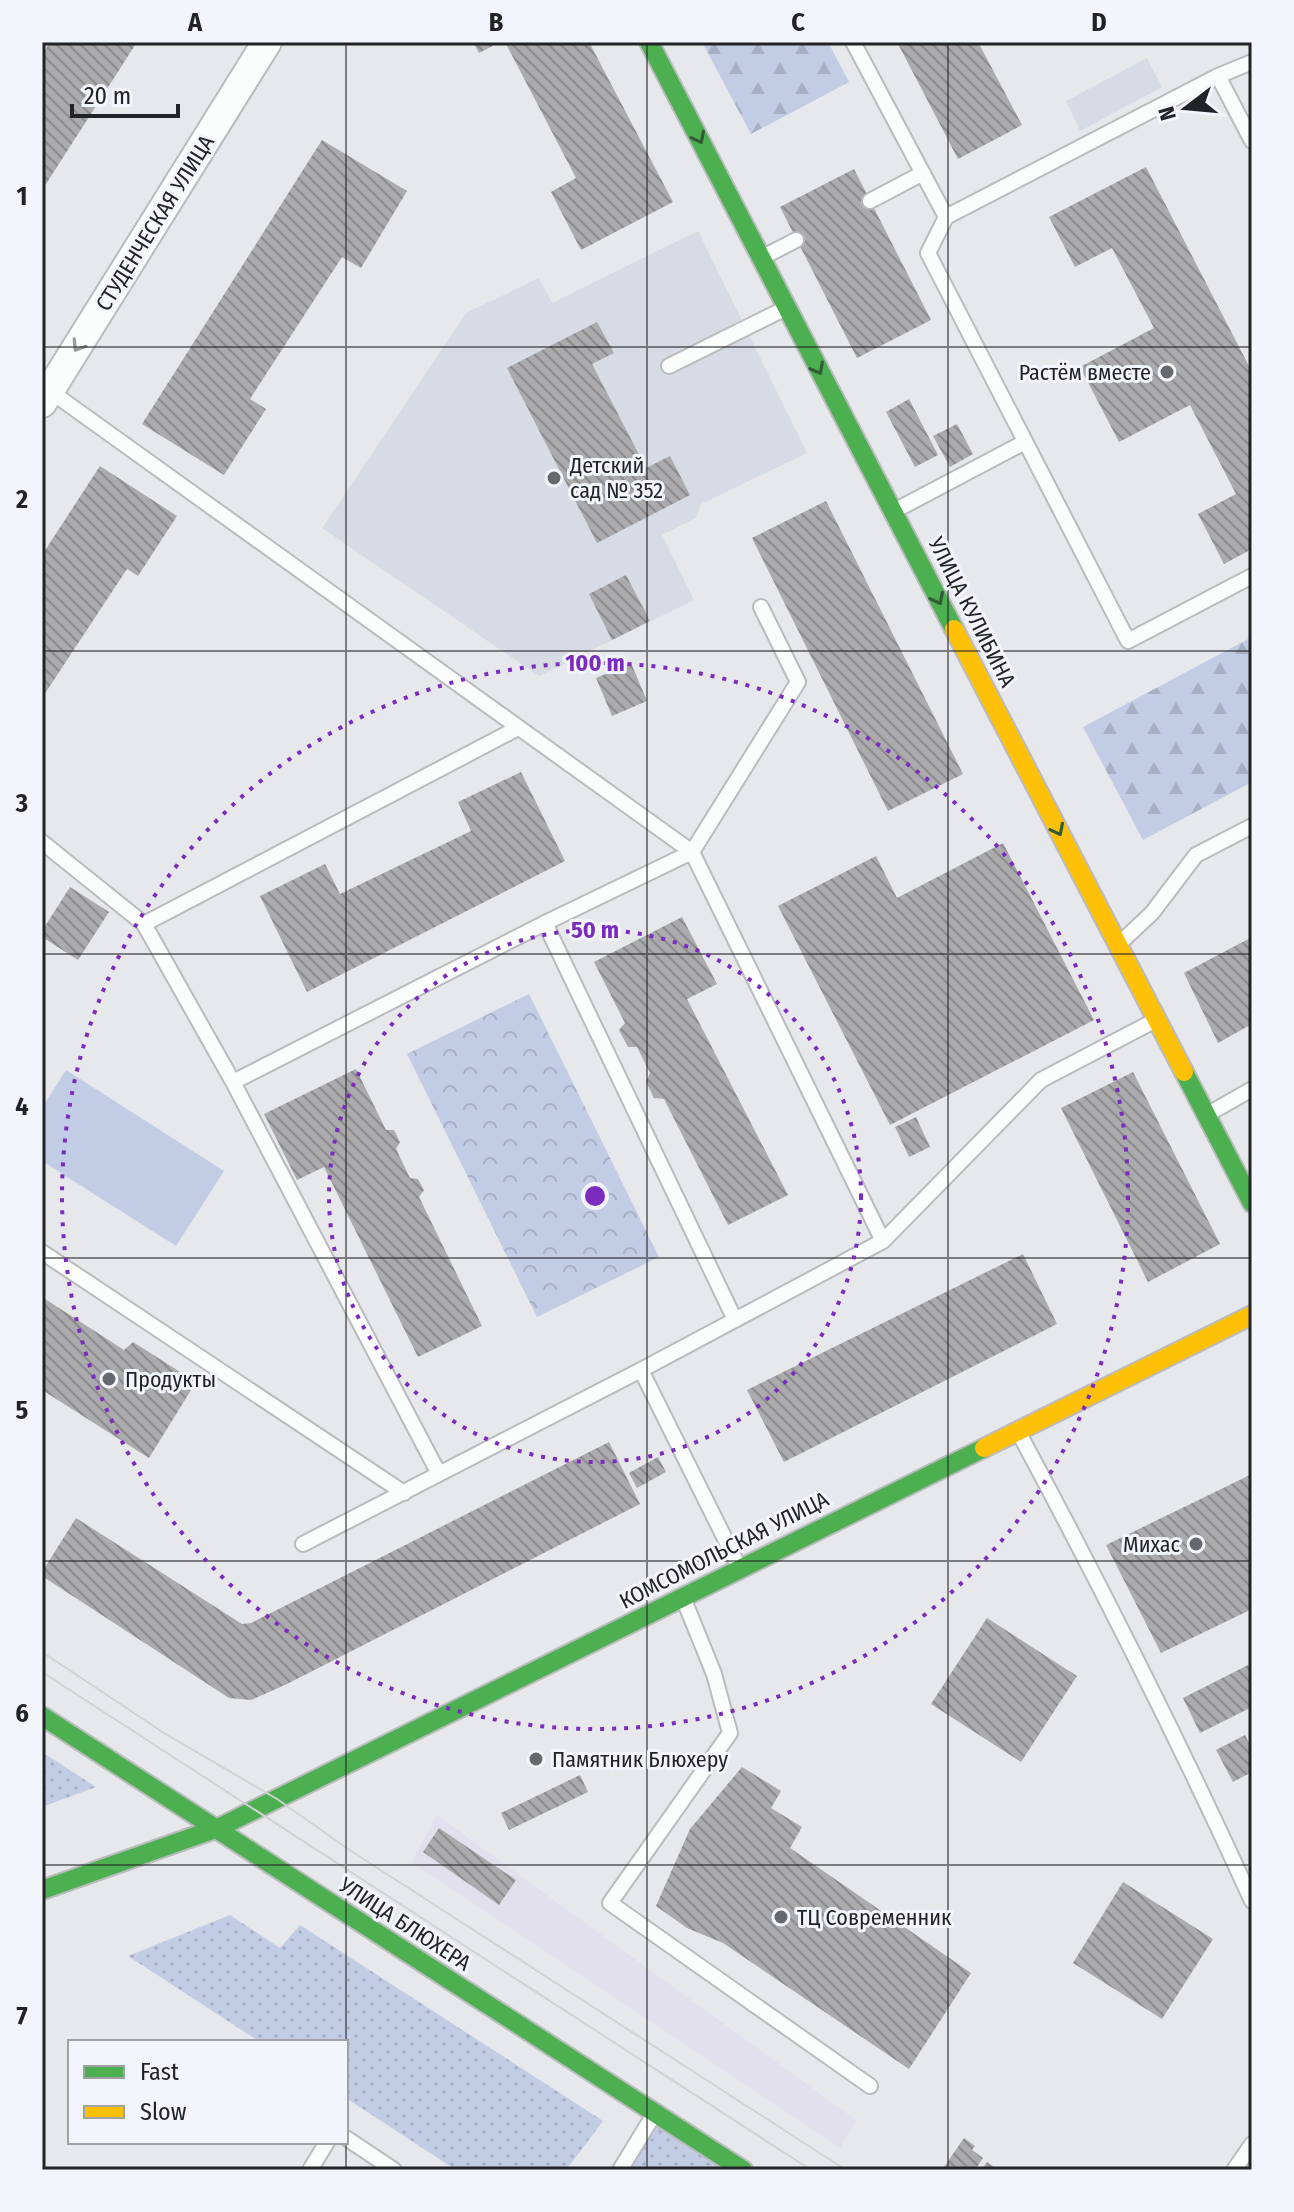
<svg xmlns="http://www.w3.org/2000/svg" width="1294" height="2212" font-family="'Fira Sans Condensed',sans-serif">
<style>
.commercial{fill:#e3e0ed}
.built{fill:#d7dbe4}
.grass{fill:url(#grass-dots)}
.forest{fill:url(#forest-firs)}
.park{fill:url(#park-crowns)}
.garden{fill:#c2cce5}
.building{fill:url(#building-back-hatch)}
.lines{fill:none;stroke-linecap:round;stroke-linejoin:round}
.lane-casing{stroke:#b9bbbe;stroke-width:18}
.street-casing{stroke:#b9bbbe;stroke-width:32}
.fast-casing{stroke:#b9bbbe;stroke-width:22}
.slow-casing{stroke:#b9bbbe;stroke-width:22}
.lane{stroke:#fbfcfc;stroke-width:14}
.street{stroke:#fbfcfc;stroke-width:28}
.fast{stroke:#4caf50;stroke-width:18}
.slow{stroke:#ffc107;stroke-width:18}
.tram{stroke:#d2d2d3;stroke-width:2}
.oneway{stroke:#335b37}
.oneway2{stroke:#999a9c}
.grid{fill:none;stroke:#222326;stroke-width:2;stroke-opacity:0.55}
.ring{fill:none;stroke:#7b2cbf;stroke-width:4;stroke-dasharray:4 8}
.poi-dot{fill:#67686b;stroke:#f2f5fc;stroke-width:3}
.labels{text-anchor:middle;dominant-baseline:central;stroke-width:6;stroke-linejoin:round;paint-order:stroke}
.street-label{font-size:22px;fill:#222326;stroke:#f2f5fc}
.poi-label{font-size:22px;fill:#222326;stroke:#f2f5fc;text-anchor:start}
.centre{fill:#7b2cbf;stroke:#f2f5fc;stroke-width:4}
.ring-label{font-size:24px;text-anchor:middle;font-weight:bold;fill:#7b2cbf;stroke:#f2f5fc;stroke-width:6;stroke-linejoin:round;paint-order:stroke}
.neatline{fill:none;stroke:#222326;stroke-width:3}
.grid-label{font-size:26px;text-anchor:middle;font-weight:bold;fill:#222326}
</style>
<defs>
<pattern id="grass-dots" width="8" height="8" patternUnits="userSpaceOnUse" patternTransform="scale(2)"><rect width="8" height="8" fill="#c2cce5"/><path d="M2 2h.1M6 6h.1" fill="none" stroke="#a6afc4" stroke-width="1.8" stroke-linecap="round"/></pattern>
<pattern id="forest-firs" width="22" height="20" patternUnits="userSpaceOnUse" patternTransform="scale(2)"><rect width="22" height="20" fill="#c2cce5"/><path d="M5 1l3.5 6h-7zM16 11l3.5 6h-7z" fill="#a6afc4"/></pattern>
<pattern id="park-crowns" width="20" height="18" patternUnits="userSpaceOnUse" patternTransform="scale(2)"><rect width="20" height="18" fill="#c2cce5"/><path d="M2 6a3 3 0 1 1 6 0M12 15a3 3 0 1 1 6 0" fill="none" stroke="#a6afc4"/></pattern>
<pattern id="building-back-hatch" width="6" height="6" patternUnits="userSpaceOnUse" patternTransform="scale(2)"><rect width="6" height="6" fill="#abaaac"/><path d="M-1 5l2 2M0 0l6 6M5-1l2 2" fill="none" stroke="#8b8a8c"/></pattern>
</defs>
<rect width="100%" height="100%" fill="#e6e8ec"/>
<path class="commercial" d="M437 1815 856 2120 840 2148 411 1862Z"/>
<path class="built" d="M1147 58 1162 87 1080 131 1066 101Z
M698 231 807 453 701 504 696 518 662 535 694 600 539 676 322 528 466 313 539 278 552 303Z"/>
<path class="grass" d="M42 1752 96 1787 42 1807Z
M230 1915 280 1948 300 1925 603 2121 566 2170H456L346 2098V2042H260L128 1956Z
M655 2113 743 2170H620Z"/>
<path class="forest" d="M702 42H828L849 82 751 134Z
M1252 637V782L1143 840 1083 727Z"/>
<path class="park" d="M529 994 659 1257 537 1317 407 1054Z"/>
<path class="garden" d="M66 1070 224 1171 176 1246 42 1161V1108Z"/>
<path class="building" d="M50 42H137L46 184 42 181V55Z
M473 42H500L479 53Z
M505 42H589L673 202 581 250 551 192 576 178Z
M897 42H978L1022 125 958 159Z
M322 140 407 191 361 268 342 257 250 399 266 409 224 475 142 424Z
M1146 167 1252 372V549L1224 564 1198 514 1236 494 1190 405 1119 442 1080 367 1154 328 1112 248 1075 267 1049 217Z
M854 169 931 320 857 358 780 207Z
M597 322 614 353 592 364 646 468 670 456 690 495 597 543 507 368Z
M909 399 938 455 915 467 886 412Z
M957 424 973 454 950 467 933 436Z
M100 466 177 516 138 576 127 569 42 698V555Z
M826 501 963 774 888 811 752 538Z
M626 575 650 621 612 640 589 594Z
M631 663 647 701 612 716 596 678Z
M521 772 565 861 307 992 260 896 325 864 340 894 471 831 458 802Z
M1003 843 1094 1020 890 1125 778 906 876 856 897 898Z
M70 887 109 912 78 960 42 937V931Z
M682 917 717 984 687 999 788 1195 728 1225 664 1099 654 1098 646 1082 650 1073 637 1047H628L619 1030 625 1023 594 962Z
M1252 937V1024L1218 1043 1184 973Z
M356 1069 386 1130H394L400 1142 396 1149 410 1178 418 1179 424 1190 419 1197 482 1326 418 1357 324 1167 297 1180 264 1114Z
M1133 1072 1220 1244 1148 1282 1061 1108Z
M916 1117 930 1147 909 1157 895 1127Z
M1023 1254 1057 1324 784 1462 747 1390Z
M42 1297 124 1350 133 1342 196 1382 149 1458 42 1390Z
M609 1442 640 1504 287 1684 251 1700 229 1698 42 1576V1572L76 1518 242 1624 251 1623Z
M658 1457 666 1472 637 1488 629 1473Z
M1252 1474V1609L1161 1653 1106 1545Z
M987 1618 1077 1676 1021 1762 931 1704Z
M1252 1663V1707L1200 1733 1183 1698Z
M1245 1735 1252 1749V1772L1233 1782 1216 1750Z
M742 1767 781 1791 771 1808 802 1827 790 1848 971 1973 909 2069 723 1943 687 1928 656 1906 690 1829Z
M580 1775 588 1792 509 1830 501 1813Z
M439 1828 516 1880 499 1905 423 1852Z
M1123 1882 1213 1939 1162 2019 1073 1963Z
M964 2138 975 2146 972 2150 983 2158 975 2170H947L944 2167Z
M987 2162 998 2170H981Z"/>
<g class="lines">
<defs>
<path id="lane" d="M853 42 946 217
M1218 76 1252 62
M1252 141 1218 76 946 217 928 253 1128 641 1252 576
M870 201 923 173
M765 256 796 240
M669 366 782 310
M50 391 692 852 883 1241
M898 509 1025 442
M42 842 144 924 233 1082 439 1474
M545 923 735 1320
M144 924 518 728
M1120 943 1152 913 1196 855 1252 826
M233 1082 545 923 692 852 798 682 761 607
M1210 1113 1252 1089
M42 1252 404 1493
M641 1370 739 1567
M1020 1435C1102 1588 1180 1743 1252 1901
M303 1544 641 1370 883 1241 1041 1080 1152 1022
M684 1600 714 1674 730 1733 610 1903 870 2086
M346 2138 394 2170
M310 2170 327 2142
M620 2170 653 2116
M1234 2170 1252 2144"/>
<path id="street" d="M42 403 267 42"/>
<path id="fast" d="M649 42 954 629
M1184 1072 1252 1203
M42 1716 743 2170
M42 1890 218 1828 984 1448"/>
<path id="slow" d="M954 629 1184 1072
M984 1448 1252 1315"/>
</defs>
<use href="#lane" class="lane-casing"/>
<use href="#street" class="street-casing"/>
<use href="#fast" class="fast-casing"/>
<use href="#slow" class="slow-casing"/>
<use href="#lane" class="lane"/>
<use href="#street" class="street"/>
<use href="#fast" class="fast"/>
<use href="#slow" class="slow"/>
<path class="tram" d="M42 1652 164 1733 277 1799 351 1851 846 2170
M42 1672 811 2170"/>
</g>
<defs><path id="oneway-chevron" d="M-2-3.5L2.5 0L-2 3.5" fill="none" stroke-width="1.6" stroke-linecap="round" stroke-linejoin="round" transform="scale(2)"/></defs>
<g class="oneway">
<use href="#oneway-chevron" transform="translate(699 138) rotate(63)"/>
<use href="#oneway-chevron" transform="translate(818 369) rotate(62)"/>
<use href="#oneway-chevron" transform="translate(938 599) rotate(63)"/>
<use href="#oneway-chevron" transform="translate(1058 830) rotate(63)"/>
</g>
<use class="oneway2" href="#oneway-chevron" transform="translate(78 346) rotate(122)"/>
<path class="grid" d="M346 42V2042M647 42V2170M948 42V2170M42 347H1252M42 651H1252M42 954H1252M42 1258H1252M42 1561H1252M42 1865H1252M346 2142V2170"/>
<g class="ring">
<circle cx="595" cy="1196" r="266"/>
<circle cx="595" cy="1196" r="533"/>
</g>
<g class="poi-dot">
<circle cx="1167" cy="372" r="8"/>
<circle cx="554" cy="478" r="8"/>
<circle cx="109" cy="1379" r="8"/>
<circle cx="1196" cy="1544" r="8"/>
<circle cx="536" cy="1759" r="8"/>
<circle cx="781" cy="1917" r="8"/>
</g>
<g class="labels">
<g class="street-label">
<text transform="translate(155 223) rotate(-58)">СТУДЕНЧЕСКАЯ УЛИЦА</text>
<text transform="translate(972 612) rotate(63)">УЛИЦА КУЛИБИНА</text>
<text transform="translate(724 1550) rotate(-27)">КОМСОМОЛЬСКАЯ УЛИЦА</text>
<text transform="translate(405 1924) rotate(33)">УЛИЦА БЛЮХЕРА</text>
</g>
<g class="poi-label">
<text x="1151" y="372" text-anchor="end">Растём вместе</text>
<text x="570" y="465">Детский<tspan x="570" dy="25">сад № 352</tspan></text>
<text x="125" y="1379">Продукты</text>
<text x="1180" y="1544" text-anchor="end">Михас</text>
<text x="552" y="1759">Памятник Блюхеру</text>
<text x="797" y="1917">ТЦ Современник</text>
</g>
</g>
<circle cx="595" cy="1196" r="12" class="centre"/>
<g class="ring-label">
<text x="595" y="671">100 m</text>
<text x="595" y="938">50 m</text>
</g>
<rect width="1294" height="2212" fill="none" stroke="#f2f5fc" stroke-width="88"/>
<rect x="68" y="2040" width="280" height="104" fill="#f2f5fc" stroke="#9fa1a6" stroke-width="2"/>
<rect x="84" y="2066" width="40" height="12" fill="#4caf50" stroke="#9fa1a6" stroke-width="2"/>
<text x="140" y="2080" font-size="24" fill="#222326">Fast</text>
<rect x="84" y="2106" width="40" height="12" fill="#ffc107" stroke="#9fa1a6" stroke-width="2"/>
<text x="140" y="2120" font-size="24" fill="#222326">Slow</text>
<g transform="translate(1186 108) rotate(254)" stroke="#f2f5fc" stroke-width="6" paint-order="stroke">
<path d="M0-6L14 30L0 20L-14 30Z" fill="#222326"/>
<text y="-12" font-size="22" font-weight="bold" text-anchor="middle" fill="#222326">N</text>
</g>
<path d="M72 104v12h106v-12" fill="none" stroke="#222326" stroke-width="4"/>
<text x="84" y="104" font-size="24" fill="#222326" stroke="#f2f5fc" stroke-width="6" paint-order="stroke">20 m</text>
<rect x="44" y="44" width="1206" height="2124" class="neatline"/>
<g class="grid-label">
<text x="195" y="31">A</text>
<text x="496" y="31">B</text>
<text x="798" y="31">C</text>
<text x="1099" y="31">D</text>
<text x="22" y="205">1</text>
<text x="22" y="508">2</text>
<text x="22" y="812">3</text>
<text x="22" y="1115">4</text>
<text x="22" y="1419">5</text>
<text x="22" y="1722">6</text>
<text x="22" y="2025">7</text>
</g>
</svg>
